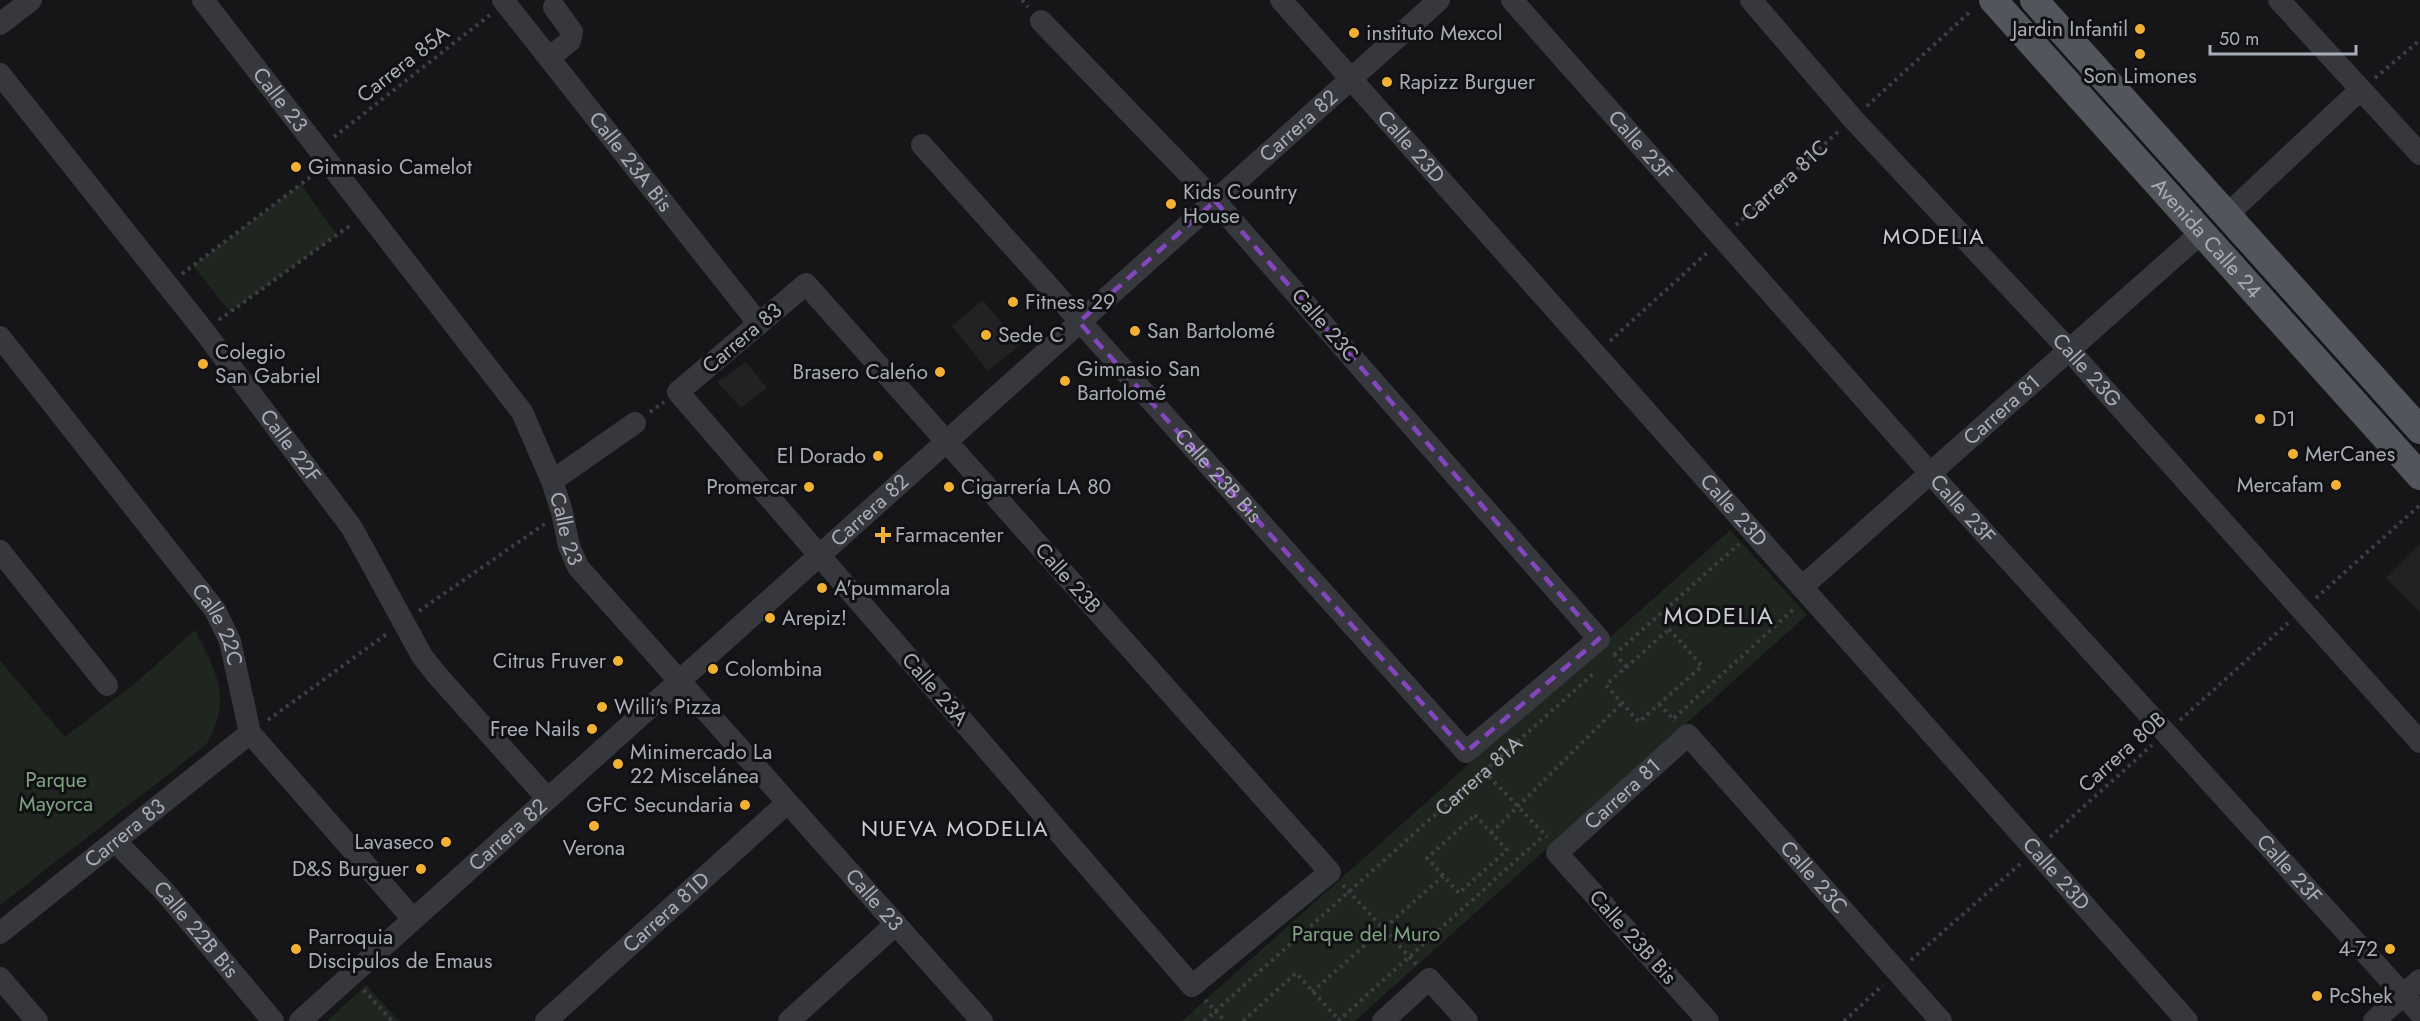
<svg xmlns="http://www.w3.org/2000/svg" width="2420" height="1021" font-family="Jost,sans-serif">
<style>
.built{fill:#222225}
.green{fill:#1e261f}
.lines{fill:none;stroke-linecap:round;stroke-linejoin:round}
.path{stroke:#3d3f44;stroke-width:4;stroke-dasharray:3 4.5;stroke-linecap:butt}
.minor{stroke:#37383d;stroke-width:22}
.major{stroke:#53555c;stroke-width:28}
.marked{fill:none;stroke:#8446be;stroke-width:4.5;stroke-dasharray:12 8;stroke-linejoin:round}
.poi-dot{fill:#f2b134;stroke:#111113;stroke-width:2}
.labels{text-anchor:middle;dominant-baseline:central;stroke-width:6;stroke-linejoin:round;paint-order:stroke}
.poi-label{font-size:21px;fill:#a8adb8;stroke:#111113;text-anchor:start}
.street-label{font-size:21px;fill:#a8adb8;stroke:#111113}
.park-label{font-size:21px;fill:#7fa381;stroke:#111113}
.neighbourhood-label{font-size:22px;letter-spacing:1.5px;fill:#c9ccd4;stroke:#111113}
.quarter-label{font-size:24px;letter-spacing:1.5px;fill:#c9ccd4;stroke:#111113}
</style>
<rect width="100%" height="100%" fill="#161618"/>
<path class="built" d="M983 300 1020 345 988 371 952 326Z
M746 362 767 388 741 408 717 382Z
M2420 544V612L2386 578Z"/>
<path class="green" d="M301 184 337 235 230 312 193 266Z
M1730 530 1807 615 1355 1021H1182Z
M195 630C217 674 233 697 206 745L0 905V661L65 737 134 684Z
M366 985 399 1021H327Z"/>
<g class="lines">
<g class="path">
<path d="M1022 0 1028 7"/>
<path d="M2375 78 2420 40"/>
<path d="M1867 106 1972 10"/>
<path d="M334 137 491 14"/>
<path id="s1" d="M1736 225 1839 131"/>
<path d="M182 274 313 175"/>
<path d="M219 320 352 224"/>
<path d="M1610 341 1709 251"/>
<path d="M650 412 664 402"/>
<path d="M2316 598 2420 505"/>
<path d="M419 611 546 523"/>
<path d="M1669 629 1702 666 1639 722 1606 685Z"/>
<path d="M1614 654 1627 667"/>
<path d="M1614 655 1739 544"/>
<path d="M1659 704 1675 721"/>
<path d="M1674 718 1795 608"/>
<path d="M268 720 388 633"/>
<path d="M2180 720 2288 623"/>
<path d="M1484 771 1547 837"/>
<path d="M1475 815 1507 850 1459 893 1427 858Z"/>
<path d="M1491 833 1622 703"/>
<path d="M2050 837 2152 745"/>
<path d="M1343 885 1417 965"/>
<path d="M1911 960 2020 864"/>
<path d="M364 990 392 1021"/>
<path d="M1312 992 1443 876"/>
<path d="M1205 1000 1225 1021"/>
<path id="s2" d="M1204 1021 1593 674"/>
<path d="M1243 1021 1296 973 1339 1020"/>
<path d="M1338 1021 1542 837"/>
<path d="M1844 1021 1883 985"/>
</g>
<g class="minor">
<path id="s3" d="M203 0 522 412 552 481 562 512 569 546 578 567 982 1021"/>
<path id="s4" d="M503 0 759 324"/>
<path id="s5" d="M1281 0 2187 1021"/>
<path id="s6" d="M1512 0 1930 473 2420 1013"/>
<path id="s7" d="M1751 0 1853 119 2069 350 2420 742"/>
<path d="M2279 0 2420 154"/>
<path d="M0 24 31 0"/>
<path d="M550 57 570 41 572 32 554 7"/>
<path id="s8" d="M0 74 204 331 352 528 422 656 437 675 547 798"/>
<path id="s9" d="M922 145 1466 752 1599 639 1215 201 1041 21"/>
<path d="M2227 215 2360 90"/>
<path d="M806 284 1330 872 1192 986 678 392Z"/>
<path id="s10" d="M0 337 215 610 230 641 250 733 413 919"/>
<path d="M552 481 635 423"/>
<path d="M0 551 107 685"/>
<path id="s11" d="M1802 587 2201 233"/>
<path id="s12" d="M115 841 164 891 273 1021"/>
<path id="s13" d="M0 933 250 733"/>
<path d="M0 978 37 1021"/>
<path id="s14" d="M300 1021 1439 0"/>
<path id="s15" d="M546 1021 787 803"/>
<path d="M789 1021 896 924"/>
<path d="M1383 1021 1429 979 1467 1021"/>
<path id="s16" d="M1708 1021 1557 853 1688 735 1941 1021"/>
<path d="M2374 1021 2420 980"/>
</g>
<g class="major">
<path id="s17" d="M1993 0 2420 476"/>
<path d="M2034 0 2420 430"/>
</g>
</g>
<path class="marked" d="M1215 201 1599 639 1466 752 1079 322Z"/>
<g class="poi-dot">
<circle cx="2140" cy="29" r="6"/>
<circle cx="1354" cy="33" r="6"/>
<circle cx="2140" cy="54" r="6"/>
<circle cx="1387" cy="82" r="6"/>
<circle cx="296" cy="167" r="6"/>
<circle cx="1171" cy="204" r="6"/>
<circle cx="1013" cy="302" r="6"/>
<circle cx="1135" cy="331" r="6"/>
<circle cx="986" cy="335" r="6"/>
<circle cx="203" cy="364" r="6"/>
<circle cx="940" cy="372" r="6"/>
<circle cx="1065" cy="381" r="6"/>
<circle cx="2260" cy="419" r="6"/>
<circle cx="2293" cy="454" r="6"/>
<circle cx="878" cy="456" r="6"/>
<circle cx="2336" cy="485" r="6"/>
<circle cx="809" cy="487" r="6"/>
<circle cx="949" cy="487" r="6"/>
<path d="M880 526h6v6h6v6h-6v6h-6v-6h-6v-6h6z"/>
<circle cx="822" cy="588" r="6"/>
<circle cx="770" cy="618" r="6"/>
<circle cx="618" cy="661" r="6"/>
<circle cx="713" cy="669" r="6"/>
<circle cx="602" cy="707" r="6"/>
<circle cx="592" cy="729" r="6"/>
<circle cx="618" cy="764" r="6"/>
<circle cx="745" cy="805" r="6"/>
<circle cx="594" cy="826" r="6"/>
<circle cx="446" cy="842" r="6"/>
<circle cx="421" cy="869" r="6"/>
<circle cx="296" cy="949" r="6"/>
<circle cx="2390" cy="949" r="6"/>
<circle cx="2317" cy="996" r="6"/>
</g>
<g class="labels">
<g class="poi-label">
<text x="2128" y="29" text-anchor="end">Jardin Infantil</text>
<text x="1366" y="33">instituto Mexcol</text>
<text x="2140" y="76" text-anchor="middle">Son Limones</text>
<text x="1399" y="82">Rapizz Burguer</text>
<text x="308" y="167">Gimnasio Camelot</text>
<text x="1183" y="192">Kids Country<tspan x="1183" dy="24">House</tspan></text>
<text x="1025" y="302">Fitness 29</text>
<text x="1147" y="331">San Bartolomé</text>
<text x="998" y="335">Sede C</text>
<text x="215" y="352">Colegio<tspan x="215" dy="24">San Gabriel</tspan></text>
<text x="1077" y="369">Gimnasio San<tspan x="1077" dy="24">Bartolomé</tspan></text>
<text x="928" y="372" text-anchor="end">Brasero Caleńo</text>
<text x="2272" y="419">D1</text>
<text x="2305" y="454">MerCanes</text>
<text x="866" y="456" text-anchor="end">El Dorado</text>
<text x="2324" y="485" text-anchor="end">Mercafam</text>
<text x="797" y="487" text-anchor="end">Promercar</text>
<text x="961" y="487">Cigarrería LA 80</text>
<text x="895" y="535">Farmacenter</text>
<text x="834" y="588">A'pummarola</text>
<text x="782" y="618">Arepiz!</text>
<text x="606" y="661" text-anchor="end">Citrus Fruver</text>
<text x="725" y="669">Colombina</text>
<text x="614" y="707">Willi's Pizza</text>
<text x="580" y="729" text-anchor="end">Free Nails</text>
<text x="630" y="752">Minimercado La<tspan x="630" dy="24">22 Miscelánea</tspan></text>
<text x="733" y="805" text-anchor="end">GFC Secundaria</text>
<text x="434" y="842" text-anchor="end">Lavaseco</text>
<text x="594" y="848" text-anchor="middle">Verona</text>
<text x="409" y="869" text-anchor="end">D&amp;S Burguer</text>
<text x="308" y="937">Parroquia<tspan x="308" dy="24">Discipulos de Emaus</tspan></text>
<text x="2378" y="949" text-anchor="end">4-72</text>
<text x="2329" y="996">PcShek</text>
</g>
<g class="street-label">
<text transform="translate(403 64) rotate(-38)">Carrera 85A</text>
<text stroke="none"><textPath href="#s3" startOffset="126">Calle 23</textPath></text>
<text stroke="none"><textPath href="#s14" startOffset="1341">Carrera 82</textPath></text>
<text stroke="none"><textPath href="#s6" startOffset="194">Calle 23F</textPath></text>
<text stroke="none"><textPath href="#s5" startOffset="196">Calle 23D</textPath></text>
<text stroke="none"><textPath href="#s4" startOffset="206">Calle 23A Bis</textPath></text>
<text stroke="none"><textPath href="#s1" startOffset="66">Carrera 81C</textPath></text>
<text stroke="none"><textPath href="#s17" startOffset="320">Avenida Calle 24</textPath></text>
<text transform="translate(1325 325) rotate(49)">Calle 23C</text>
<text transform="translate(742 338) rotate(-40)">Carrera 83</text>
<text stroke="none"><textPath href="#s7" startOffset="500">Calle 23G</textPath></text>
<text stroke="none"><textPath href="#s11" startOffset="267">Carrera 81</textPath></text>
<text stroke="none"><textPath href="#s8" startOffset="472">Calle 22F</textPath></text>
<text stroke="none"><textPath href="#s9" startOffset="444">Calle 23B Bis</textPath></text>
<text stroke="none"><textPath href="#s6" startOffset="680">Calle 23F</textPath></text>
<text stroke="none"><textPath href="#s14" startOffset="765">Carrera 82</textPath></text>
<text stroke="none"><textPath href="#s5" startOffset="682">Calle 23D</textPath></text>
<text stroke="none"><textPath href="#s3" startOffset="646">Calle 23</textPath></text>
<text transform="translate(1068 578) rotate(48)">Calle 23B</text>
<text stroke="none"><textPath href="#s10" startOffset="362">Calle 22C</textPath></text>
<text transform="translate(935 689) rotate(49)">Calle 23A</text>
<text transform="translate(2122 752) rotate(-42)">Carrera 80B</text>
<text stroke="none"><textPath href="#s2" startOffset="368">Carrera 81A</textPath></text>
<text stroke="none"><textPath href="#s16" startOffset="314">Carrera 81</textPath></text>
<text stroke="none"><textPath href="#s13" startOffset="160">Carrera 83</textPath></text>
<text stroke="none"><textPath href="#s14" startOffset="279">Carrera 82</textPath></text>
<text stroke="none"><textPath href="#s6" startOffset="1166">Calle 23F</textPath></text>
<text stroke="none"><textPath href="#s5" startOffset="1168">Calle 23D</textPath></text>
<text stroke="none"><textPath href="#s16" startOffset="592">Calle 23C</textPath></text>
<text stroke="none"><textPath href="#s3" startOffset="1132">Calle 23</textPath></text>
<text stroke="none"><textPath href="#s15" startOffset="162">Carrera 81D</textPath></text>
<text stroke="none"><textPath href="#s12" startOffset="120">Calle 22B Bis</textPath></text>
<text transform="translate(1633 937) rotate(48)">Calle 23B Bis</text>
</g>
<g class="park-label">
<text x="56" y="780">Parque<tspan x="56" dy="24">Mayorca</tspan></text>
<text x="1366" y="934">Parque del Muro</text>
</g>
<g class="neighbourhood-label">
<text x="1934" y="236">MODELIA</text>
<text x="955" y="828">NUEVA MODELIA</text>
</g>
<g class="quarter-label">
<text x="1719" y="615">MODELIA</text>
</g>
</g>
<path d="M2210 45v9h146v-9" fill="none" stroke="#a8adb8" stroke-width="3"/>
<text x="2219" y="45" font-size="18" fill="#a8adb8" stroke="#111113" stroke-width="4.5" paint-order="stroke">50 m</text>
</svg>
